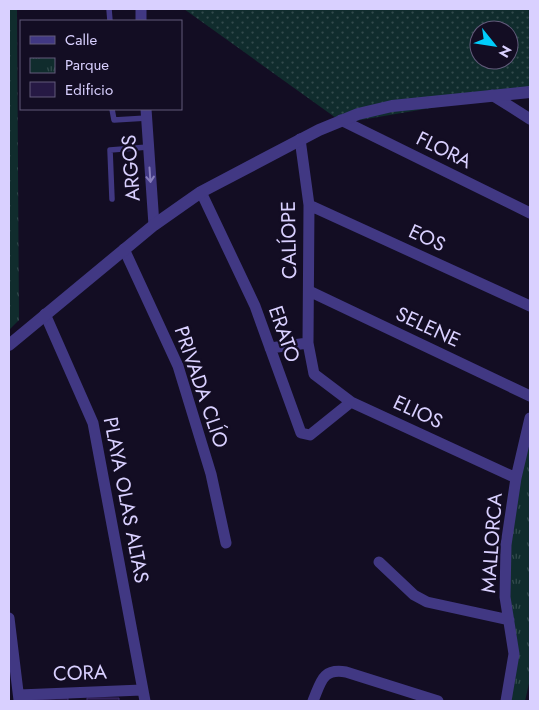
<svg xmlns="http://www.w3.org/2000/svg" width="539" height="710" font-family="Jost,sans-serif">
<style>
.grass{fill:url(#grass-dots);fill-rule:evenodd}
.park{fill:url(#park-tufts)}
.shadow{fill:#0007}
.building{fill:#261944;stroke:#3e2b71}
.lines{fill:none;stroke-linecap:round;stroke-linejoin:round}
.service{stroke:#413883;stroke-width:5.5}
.minor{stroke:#413883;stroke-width:11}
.tertiary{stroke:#413883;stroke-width:12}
.oneway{stroke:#857cbb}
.labels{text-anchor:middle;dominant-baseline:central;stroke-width:4.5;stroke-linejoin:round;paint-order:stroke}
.street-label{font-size:20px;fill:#d9d0ff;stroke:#130d23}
</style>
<defs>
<pattern id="grass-dots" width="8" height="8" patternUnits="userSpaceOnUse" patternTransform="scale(1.25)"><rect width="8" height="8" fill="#102c2d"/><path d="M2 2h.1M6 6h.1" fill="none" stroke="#324a4c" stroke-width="1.8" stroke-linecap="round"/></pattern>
<pattern id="park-tufts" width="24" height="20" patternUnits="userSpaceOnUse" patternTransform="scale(1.25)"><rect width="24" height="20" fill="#102c2d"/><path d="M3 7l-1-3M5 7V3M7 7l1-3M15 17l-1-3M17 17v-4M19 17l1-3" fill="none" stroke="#324a4c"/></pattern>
</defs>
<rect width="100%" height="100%" fill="#130d23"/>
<path class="grass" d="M184 9H530V91L343 123ZM479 30H509V60H479Z"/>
<path class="park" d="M9 9H17L19 320 9 330Z
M530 418V679L525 701H506L512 668 506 574Z"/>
<path class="shadow" d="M67 700 68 701H31Z"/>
<path class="building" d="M68 698V701L24 700Z
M87 698H119V701H87Z"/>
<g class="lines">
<path class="service" d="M109 9 110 21
M112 109 114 120 147 118
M112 199 110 150 148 147"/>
<path class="minor" d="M141 9V21
M492 95 530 119
M146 109 154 225
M341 120 530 213
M300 139 309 205 308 343 314 374 351 402 516 478
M201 192 255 306 301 433 310 435 351 402
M309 205 530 306
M124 249 178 366 211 474 226 543
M309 291 530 396
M45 314 93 423 145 701
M270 348 308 343
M379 562 414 595 427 602 509 620
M9 618 19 700
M19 695 142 690
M313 701C321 682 322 668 346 672L438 701
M506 701 514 654 505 597 506 545 516 478 530 418"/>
<path class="tertiary" d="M9 345 154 225 181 206 201 192 319 130 358 114 392 106 530 92"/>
</g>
<defs><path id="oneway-shaft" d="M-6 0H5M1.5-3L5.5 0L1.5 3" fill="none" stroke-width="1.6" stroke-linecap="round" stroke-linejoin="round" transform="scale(1.25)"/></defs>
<use class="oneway" href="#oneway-shaft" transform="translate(150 175) rotate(86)"/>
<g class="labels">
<g class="street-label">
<text transform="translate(444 150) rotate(26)">FLORA</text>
<text transform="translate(131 168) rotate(-94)">ARGOS</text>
<text transform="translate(427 238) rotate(25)">EOS</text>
<text transform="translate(289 240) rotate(-91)">CALÍOPE</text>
<text transform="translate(428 327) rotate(25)">SELENE</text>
<text transform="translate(284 334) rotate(71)">ERATO</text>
<text transform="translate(201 387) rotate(71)">PRIVADA CLÍO</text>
<text transform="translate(418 412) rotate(25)">ELIOS</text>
<text transform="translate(126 500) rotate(79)">PLAYA OLAS ALTAS</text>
<text transform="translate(492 543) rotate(-86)">MALLORCA</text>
<text transform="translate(80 673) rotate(-2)">CORA</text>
</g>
</g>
<rect width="539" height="710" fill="none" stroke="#d9d0ff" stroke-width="20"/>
<rect x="20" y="20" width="162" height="90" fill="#130d23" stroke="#625b7b"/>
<rect x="30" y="36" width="25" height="8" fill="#413883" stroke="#625b7b"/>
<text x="65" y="45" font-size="15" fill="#d9d0ff">Calle</text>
<rect x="30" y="58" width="25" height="15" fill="url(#park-tufts)" stroke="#625b7b"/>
<text x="65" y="70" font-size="15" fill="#d9d0ff">Parque</text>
<rect x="30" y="82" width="25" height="15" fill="#261944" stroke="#625b7b"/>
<text x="65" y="95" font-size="15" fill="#d9d0ff">Edificio</text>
<g transform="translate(494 45) rotate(120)"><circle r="24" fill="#130d23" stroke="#625b7b"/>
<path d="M0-4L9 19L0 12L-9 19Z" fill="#00cdfb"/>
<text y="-8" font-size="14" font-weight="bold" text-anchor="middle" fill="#d9d0ff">N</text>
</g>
</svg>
